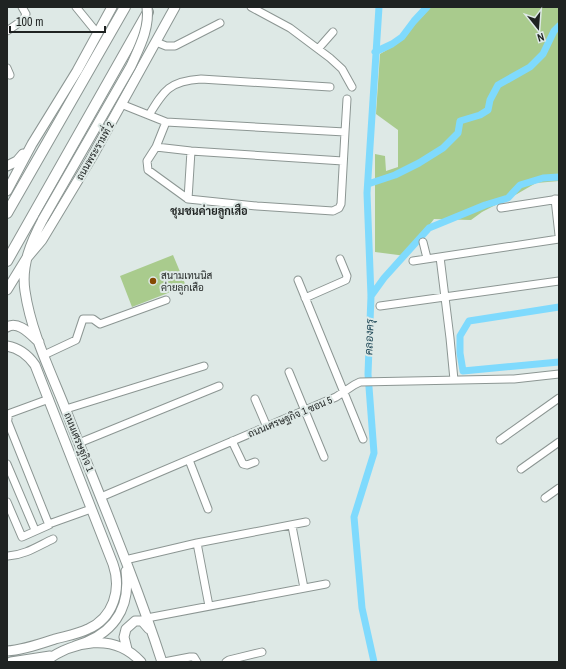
<svg xmlns="http://www.w3.org/2000/svg" width="566" height="669" font-family="'Archivo Narrow',Sarabun,sans-serif">
<style>
.green{fill:#a9cb8d}
.lines{fill:none;stroke-linecap:round;stroke-linejoin:round}
.canal{stroke:#7fdafd;stroke-width:7}
.minor-casing{stroke:#8c9693;stroke-width:9}
.major-casing{stroke:#8c9693;stroke-width:11}
.highway-casing{stroke:#8c9693;stroke-width:12}
.minor{stroke:#fff;stroke-width:7}
.major{stroke:#fff;stroke-width:9}
.highway{stroke:#fff;stroke-width:10}
.major-bridge-casing{stroke:#8c9693;stroke-width:11;stroke-linecap:butt}
.major-bridge{stroke:#fff;stroke-width:9}
.poi-dot{fill:#854a02;stroke:#dee9e6;stroke-width:1.5}
.labels{text-anchor:middle;dominant-baseline:central;stroke-width:4;stroke-linejoin:round;paint-order:stroke}
.street-label{font-size:10px;fill:#1f2322;stroke:#dee9e6}
.poi-label{font-size:10px;fill:#1f2322;stroke:#dee9e6;text-anchor:start}
.neighbourhood-label{font-size:11px;font-weight:bold;fill:#1f2322;stroke:#dee9e6}
.water-label{font-size:11px;font-style:italic;fill:#234c5b;stroke:#dee9e6}
</style>
<rect width="100%" height="100%" fill="#dee9e6"/>
<path class="green" d="M431 7H559V181L536 183 517 194 482 212 471 220 434 219 406 256 375 252V154L385 156 386 171 398 167V130L376 114 380 54 397 44Z
M173 255 186 286 132 307 120 276Z"/>
<g class="lines">
<path class="canal" d="M375 52 392 44 402 37 414 21 427 7
M368 184 395 175 419 163 443 148 458 133 460 121 480 115 488 110 490 100 498 85 530 67 543 54 554 31 559 26
M371 296 384 278 429 228 485 205 508 198 520 185 543 178 559 177
M559 307 469 321 460 336V353L463 371 559 362
M374 662 362 608 354 517 374 453 368 374 371 296 367 193 379 7"/>
<defs>
<path id="minor" d="M76 7 98 34
M251 7 290 28 330 58 342 69 352 87
M7 31 23 20 26 14 22 7
M156 42 166 46H175L220 23
M318 49 333 32
M7 68 10 75
M121 104 166 122 345 132 341 204 339 208 333 211 257 206 188 199 148 170 147 161 156 147 166 122
M149 115C164 90 170 81 201 79L330 87
M345 132 347 99
M156 147 191 151 343 161
M188 199 191 151
M555 199 559 235
M501 208 559 199
M423 242 427 258
M440 257 450 338 454 380
M413 261 559 239
M298 280 363 439
M305 298 346 280 347 276 340 259
M380 306 559 281
M44 355 76 340 83 319H93L100 324 166 300
M289 372 324 457
M255 399 267 427
M66 409 204 366
M8 419V414L49 399
M7 420 49 525 22 537 7 502
M500 440 559 398
M232 441 243 464 247 465 255 462
M79 443 219 386
M189 460 208 509
M7 464 35 530
M521 469 559 442
M101 497 336 397 354 385 360 382 514 379 559 374
M545 498 559 488
M49 524 91 509
M292 526 304 588
M197 543 209 606
M8 556C25 555 38 546 53 539
M125 560 197 543 306 522
M147 618 326 584
M164 662 190 657H194L197 662
M226 662 229 660 262 652"/>
<path id="major" d="M7 166 17 161 23 154
M7 191 32 144 77 71 112 7
M43 219C31 242 21 265 25 291 31 332 50 370 65 408 98 492 134 576 162 662
M7 290 26 259 42 240 92 157 175 7
M7 327C18 320 31 335 39 342
M7 346C19 348 28 355 35 365L113 564C122 590 113 618 88 629 78 634 66 636 55 639 40 644 23 650 7 651
M75 646C112 635 131 610 126 571
M127 649 124 637 126 629 135 621H142L149 629
M11 662 50 656
M44 662C73 641 114 632 141 662"/>
<path id="highway" d="M7 213 125 7
M7 261 148 12"/>
</defs>
<use href="#minor" class="minor-casing"/>
<use href="#major" class="major-casing"/>
<use href="#highway" class="highway-casing"/>
<use href="#minor" class="minor"/>
<use href="#major" class="major"/>
<use href="#highway" class="highway"/>
<defs>
<path id="major-bridge" d="M43 219 131 66C139 48 150 28 147 7"/>
</defs>
<use href="#major-bridge" class="major-bridge-casing"/>
<use href="#major-bridge" class="major-bridge"/>
</g>
<circle class="poi-dot" cx="153" cy="281" r="4"/>
<g class="labels">
<g class="street-label">
<text transform="translate(95 151) rotate(-60)">ถนนพระรามที่ 2</text>
<text transform="translate(290 417) rotate(-23)">ถนนเศรษฐกิจ 1 ซอน 5</text>
<text transform="translate(79 442) rotate(68)">ถนนเศรษฐกิจ 1</text>
</g>
<g class="poi-label">
<text x="161" y="275">สนามเทนนิส<tspan x="161" dy="12">ค่ายลูกเสือ</tspan></text>
</g>
<g class="neighbourhood-label">
<text x="209" y="211">ชุมชนค่ายลูกเสือ</text>
</g>
<g class="water-label">
<text transform="translate(369 337) rotate(-88)">คลองครุ</text>
</g>
</g>
<rect width="566" height="669" fill="none" stroke="#1f2322" stroke-width="16"/>
<g transform="translate(538 28) rotate(163)" stroke="#dee9e6" stroke-width="3" paint-order="stroke">
<path d="M0-3L7 15L0 10L-7 15Z" fill="#1f2322"/>
<text y="-6" font-size="11" font-weight="bold" text-anchor="middle" fill="#1f2322">N</text>
</g>
<path d="M10 26v6h95v-6" fill="none" stroke="#1f2322" stroke-width="2"/>
<text x="16" y="26" font-size="12" fill="#1f2322" stroke="#dee9e6" stroke-width="3" paint-order="stroke">100 m</text>
</svg>
